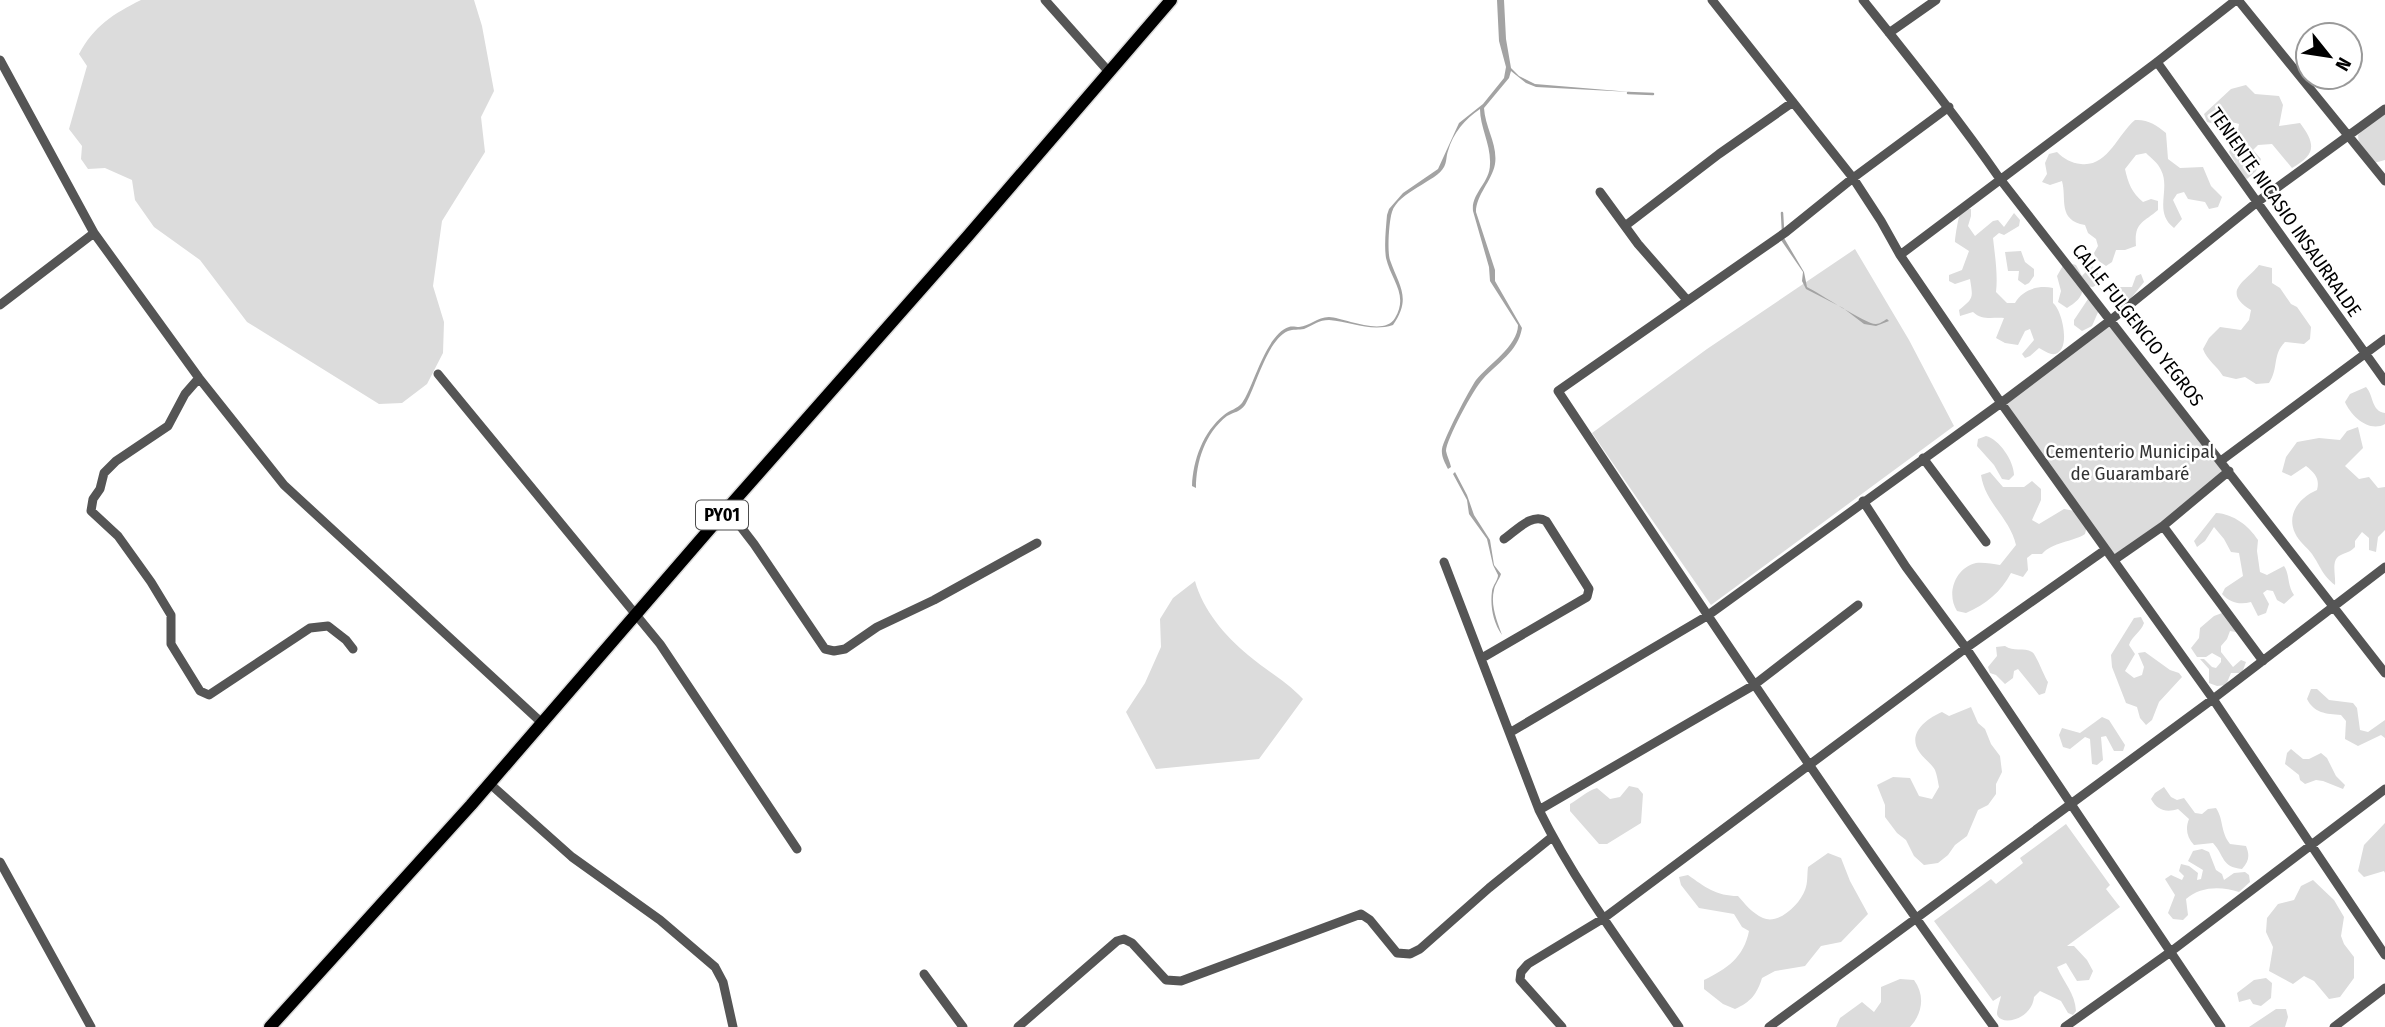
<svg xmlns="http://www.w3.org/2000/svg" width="2385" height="1027" font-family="'Fira Sans Condensed',sans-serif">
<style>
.green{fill:#dcdcdc}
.water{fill:#a3a3a3}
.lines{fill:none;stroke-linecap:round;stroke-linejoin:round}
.stream{stroke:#a3a3a3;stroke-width:2.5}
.highway-casing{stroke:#dbdbdb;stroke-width:15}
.minor{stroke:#555;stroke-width:9}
.highway{stroke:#000;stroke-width:12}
.labels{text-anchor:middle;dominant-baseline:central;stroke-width:5;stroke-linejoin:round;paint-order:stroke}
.shield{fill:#fff;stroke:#4c4c4c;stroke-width:2}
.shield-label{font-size:18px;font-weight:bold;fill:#000}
.street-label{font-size:19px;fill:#000;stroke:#fff}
.park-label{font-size:19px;fill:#333;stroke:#fff}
</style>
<rect width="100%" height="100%" fill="#fff"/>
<path class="green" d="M141 0H474L482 26 494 91 481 117 485 152 442 221 433 286 444 322 443 353 427 384 402 403 379 404 247 322 200 260 154 227 135 200 132 180 105 168 88 169 81 159 82 146 69 129 87 66 79 54C94 26 113 14 141 0Z
M2246 85 2255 94 2279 96 2283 105 2279 126 2300 123C2316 144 2316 155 2292 168L2272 144 2258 145 2253 150 2261 159 2256 171 2247 179 2238 175 2235 162 2229 152 2237 136 2239 124C2227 120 2221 126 2207 122L2204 114 2231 89Z
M2385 111V160L2374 163 2359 145 2358 135 2368 124Z
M2135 120C2147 119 2157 125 2166 133L2168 159 2180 168 2203 167 2211 186 2222 197 2218 207 2209 209 2205 202 2188 199 2184 192 2177 194 2173 200 2182 219 2174 228C2153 212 2171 189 2161 170 2158 163 2151 158 2146 153L2136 155 2125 169C2128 183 2132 193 2143 202L2151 199 2158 201V210C2143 223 2134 222 2136 246L2125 250H2116L2112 262 2106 266 2096 259 2094 253 2098 246 2096 239 2088 233 2085 225C2057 220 2067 199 2062 181L2050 185 2042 182 2047 174 2045 163 2049 154 2057 152C2064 159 2071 163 2081 164 2108 167 2117 135 2135 120Z
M1962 208 1971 209V216L1968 226 1975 236 1993 221 1998 220 2004 227 2014 213 2020 220 2019 226 2004 235 1999 233 1993 238C1995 256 1998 275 1996 292L2007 303H2015C2023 289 2039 285 2053 288V303C2063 311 2071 351 2055 354 2050 355 2043 350 2039 348L2030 356 2025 358 2022 354 2034 340 2030 329 2025 331 2018 345 2005 343 1996 338 2004 318C1992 317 1983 321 1973 312L1960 316 1959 310C1974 298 1973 298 1970 279L1955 284 1949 281V275L1962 270 1969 251 1955 242C1955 237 1959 212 1962 208Z
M1855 249 1909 340 1954 426 1711 605 1592 433 1707 349Z
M2021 251 2025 262 2034 269V276L2029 283 2025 285 2018 280 2019 271H2008L2005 252Z
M2065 262 2076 265 2082 276 2092 265 2099 275V283L2093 287 2086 286 2083 288C2082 298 2075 303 2067 308L2058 302 2061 291 2057 276Z
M2259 265 2272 268V283L2280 288 2291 304 2297 307 2311 327 2310 339 2304 344 2285 342C2272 355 2279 368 2269 383L2256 384 2245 377 2236 379 2223 376C2217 366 2207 360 2203 349L2209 338 2220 327 2241 330 2249 320 2251 310C2220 291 2247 281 2259 265Z
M2141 274 2144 282 2128 302 2115 303 2112 295 2118 287H2132L2136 276Z
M2090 296 2099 310 2092 326 2082 331 2074 325V320Z
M2112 319 2227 473 2114 560 2001 403Z
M2366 387C2374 396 2371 411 2385 413V424C2369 433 2351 416 2345 402L2350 394Z
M2358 427 2363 448 2345 466 2359 479 2369 477 2378 488 2385 487V530L2378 537 2376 552 2369 550V538L2362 532 2355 541V547C2349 553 2346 552 2339 556 2331 561 2336 576 2335 585 2322 575 2321 567 2312 554 2307 547 2299 542 2295 533 2286 514 2300 497 2317 490 2320 479 2315 473 2306 466L2291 476 2282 472 2286 457 2297 442 2319 438 2340 440 2347 431Z
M1986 436C1999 439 2014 461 2014 475L2009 480 2002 479 1994 465 1977 446 1978 439Z
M1990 472 2003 487H2024L2032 481 2041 489V500L2032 520 2039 524 2064 509 2075 511 2087 526 2085 534C2073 542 2052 542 2042 554H2032L2027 558 2028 570 2023 577 2011 573C2001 592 1986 604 1966 613L1957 611C1946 594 1955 568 1976 563 1983 562 1993 564 2000 565L2016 545C2010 518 1985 503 1981 475Z
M2216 513C2234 514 2249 526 2258 540L2257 551 2260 572 2267 575 2284 566C2290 575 2287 585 2294 595L2284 604 2277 600 2273 591 2267 590 2263 593 2269 604 2266 613 2258 616 2251 602C2240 605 2230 603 2222 594L2225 588 2243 576 2239 553 2231 552 2224 539 2214 527 2205 541 2197 547 2194 541Z
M1195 581C1203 610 1225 636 1248 655 1268 672 1285 680 1303 699L1259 759 1156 769 1126 712 1145 683 1161 647 1160 619 1173 598Z
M2222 613H2229L2237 625 2236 632 2230 631 2227 639 2221 646V652L2233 667 2241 660 2246 662 2242 673H2231L2226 685 2217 686 2209 683V669L2200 659H2204L2212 667 2216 668 2221 662V658L2212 653 2206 657H2197L2191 648 2199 638 2200 628 2214 616Z
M2141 617 2144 623C2141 632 2132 636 2129 645L2135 654 2125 671 2134 678 2142 675 2144 667 2138 653 2145 652 2170 670 2179 673 2182 677 2159 702 2152 720 2146 725 2140 718 2137 707 2126 703 2112 667 2111 655 2134 618Z
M2005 646C2013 652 2024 647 2032 652 2036 654 2044 676 2048 682L2045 693 2039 695 2018 669 2014 671 2013 678 2005 684 1996 675 1990 673 1988 667 1997 656 1996 647Z
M2311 689H2317L2329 700 2353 703 2357 708 2360 730 2368 732 2385 720V738L2381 735 2358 746 2345 739 2346 721 2341 715C2326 714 2314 713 2307 699Z
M1971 707 1978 723 1985 729 1991 744 2000 756 2002 772 1996 784V794L1988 805 1978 810 1967 836 1955 845 1948 855 1938 863 1924 865 1914 856 1906 840 1897 833 1885 817V805L1877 785 1893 777 1910 778 1919 796 1932 799 1939 787C1938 782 1937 775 1935 770 1932 764 1924 759 1920 753 1906 734 1926 719 1942 712L1949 716Z
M2102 717 2109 720 2125 745 2123 751H2114L2106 736 2101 737 2103 760 2097 765 2092 764 2090 739 2085 737 2070 749 2063 747 2059 735 2062 728 2080 733Z
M2291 749 2303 759H2309L2321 753 2327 758 2336 776 2345 785 2343 789 2323 781 2316 780 2305 784 2300 780 2299 775 2285 764 2287 753Z
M1629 786 1638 788 1643 794 1641 823 1607 844H1599L1570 811V804C1579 799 1587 791 1597 788L1610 799 1620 797Z
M2164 787 2171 797 2177 800 2184 798 2195 813 2202 814 2208 809 2216 808C2224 820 2220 831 2230 844L2246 846C2250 856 2249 861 2242 869 2221 867 2225 856 2213 843L2194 845C2187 837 2185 829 2189 819L2178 809C2166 813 2157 810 2151 799L2155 793Z
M2385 823V873L2384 871 2364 877 2358 871 2364 845Z
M2066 824 2110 885 2106 889 2120 907 2067 946H2074L2087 960 2093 971 2089 980 2077 981 2066 963 2057 967C2064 983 2075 993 2076 1011L2073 1015 2068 1013 2061 1001 2040 991 2034 997C2032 1020 2000 1027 1997 1014 1997 1009 2000 1001 2001 996L1993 1001 1934 921 1991 879 1996 884 2023 863 2020 858Z
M2202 849 2209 852 2216 870 2222 874 2224 880 2234 873 2245 872 2249 875 2250 882 2239 892C2222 886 2200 886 2186 899L2188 915 2183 920 2173 919 2168 913 2175 895 2165 879 2171 875 2182 880 2184 876 2179 871 2181 864 2189 866 2198 873 2197 880 2201 879 2203 870 2188 861 2193 851Z
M1828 853 1841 858 1850 881 1868 914 1841 942 1821 946 1805 966 1775 971 1762 978C1757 994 1751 1002 1735 1009L1723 1004 1704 989V980C1727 969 1744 957 1749 931L1742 927 1734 914 1699 908 1681 885 1679 877 1688 875C1705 887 1716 896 1738 896 1745 904 1752 913 1763 918 1779 925 1800 904 1805 890 1808 883 1807 874 1808 867Z
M2313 880 2334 900 2344 917 2341 936 2344 944 2354 957V978L2340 997 2329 999 2314 981 2304 976 2293 984 2269 971 2273 947 2266 932 2267 918 2278 904 2294 900 2301 886Z
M2266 978 2272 983 2271 998 2261 1006 2253 1004 2250 999 2239 1002 2237 993 2254 980Z
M1900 979 1914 980C1925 995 1923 1013 1910 1027H1836L1840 1018 1862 1002 1874 1012 1881 1002V987Z
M2276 1009H2286L2288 1017 2285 1027H2249Z"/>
<path class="water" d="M1497 0H1504L1506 39 1511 68 1519 76 1535 84 1631 92 1536 87 1526 83 1511 71 1509 78 1484 108C1485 127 1498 145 1495 164 1492 181 1476 195 1476 212L1495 270V281L1522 328C1518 352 1497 363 1483 379 1474 388 1446 440 1446 451 1447 456 1450 462 1451 467L1448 469C1445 463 1441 456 1442 449 1444 438 1469 390 1476 380 1488 365 1518 346 1518 325L1490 281 1489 267 1473 211C1471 193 1490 183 1490 164 1491 145 1480 127 1480 109 1465 119 1453 133 1448 151 1446 156 1447 162 1444 167 1437 181 1398 192 1392 212 1389 221 1387 251 1390 260 1399 286 1412 298 1393 325 1371 332 1352 322 1329 320 1319 320 1313 325 1304 329 1299 330 1293 329 1288 331 1267 340 1256 387 1245 405 1240 412 1234 412 1227 416 1205 433 1196 462 1196 488L1192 486C1193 460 1203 432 1224 415 1230 410 1237 409 1242 403 1254 386 1266 334 1289 327 1292 326 1296 327 1299 327 1310 326 1317 317 1329 317 1345 318 1384 337 1395 318 1409 295 1391 280 1386 258 1384 245 1386 228 1387 215L1389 209 1403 193 1438 169 1459 123 1483 104 1504 78 1506 67 1499 41Z
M1784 238 1804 272 1807 287C1819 293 1867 325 1876 324 1880 324 1883 321 1887 319L1889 321 1876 326 1864 324 1843 308 1806 289 1802 281 1803 272 1781 240Z
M1455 472 1467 495 1474 515 1490 540 1494 565 1501 574C1499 580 1495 584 1494 590 1490 606 1498 623 1502 635 1493 622 1490 606 1492 591 1493 585 1498 580 1498 575L1493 565 1487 539 1469 514 1467 500 1453 474Z"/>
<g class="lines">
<path class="stream" d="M1628 93 1653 94
M1782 213 1783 231"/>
<defs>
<path id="highway" d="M270 1027 471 805 727 509 967 237 1171 0"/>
</defs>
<use href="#highway" class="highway-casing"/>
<path class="minor" d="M1045 0 1109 72
M1712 0 1853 178 1881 221 1900 255 2001 403 2213 699 2385 955
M1863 0C1910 59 1957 117 2000 179L2385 673
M2238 0 2385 181
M1889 33 1936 0
M0 60 94 233 199 378 284 485 542 723
M2157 62 2385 381
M1949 107 1853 178 1786 232 1558 391C1700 605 1843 819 1994 1027
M1600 192 1638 244 1687 300
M1625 226 1719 154 1793 102
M1900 255 2157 62 2236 0
M0 305 94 233
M438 374 660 644 797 849
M199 378 185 394 168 426 116 461 104 473 100 489 93 499 91 511 118 536 151 582 171 615V644L200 691 209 695 310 628 328 626 346 640 353 649
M1923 458 1986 542
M2222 460 2385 339
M1863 501 1906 567 1966 648 2221 1027
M727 509 754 544 825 649 834 651 845 649 877 627 934 600 1037 543
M2163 526 2263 661
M2114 560 2163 526 2229 471
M1444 562 1539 810C1577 887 1631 957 1679 1027
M1482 658 1587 597 1589 589 1546 521C1532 512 1516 531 1504 539
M1511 732 1707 616 2001 403 2112 319 2256 203 2385 109
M489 783 572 857 660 920 715 967 723 982 733 1027
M1539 810 1754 685 1858 605
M0 862 91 1027
M924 974 963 1027
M1018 1027 1117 941 1124 939 1132 943 1166 980 1181 981 1361 914 1370 920 1397 953 1410 954 1420 949 1489 888 1552 837
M1562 1027 1520 980 1521 972 1528 964 1604 918 1966 648 2105 550
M1769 1027 2213 699 2385 567
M2065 1027 2169 953 2385 789
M2334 1027 2385 988"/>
<use href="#highway" class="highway"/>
</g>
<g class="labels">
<rect class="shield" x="696" y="500.5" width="52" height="29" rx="5"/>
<g class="shield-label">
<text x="722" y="515">PY01</text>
</g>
<g class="street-label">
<text transform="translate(2285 212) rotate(55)">TENIENTE NICASIO INSAURRALDE</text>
<text transform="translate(2138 325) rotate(52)">CALLE FULGENCIO YEGROS</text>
</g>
<g class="park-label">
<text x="2130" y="451">Cementerio Municipal<tspan x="2130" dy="22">de Guarambaré</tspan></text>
</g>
</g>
<g transform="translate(2329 56) rotate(120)"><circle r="33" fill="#ffffff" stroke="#999999" stroke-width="2"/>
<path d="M0-5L12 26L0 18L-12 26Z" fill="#000000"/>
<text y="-10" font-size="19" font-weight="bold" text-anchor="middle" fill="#000000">N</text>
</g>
</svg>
